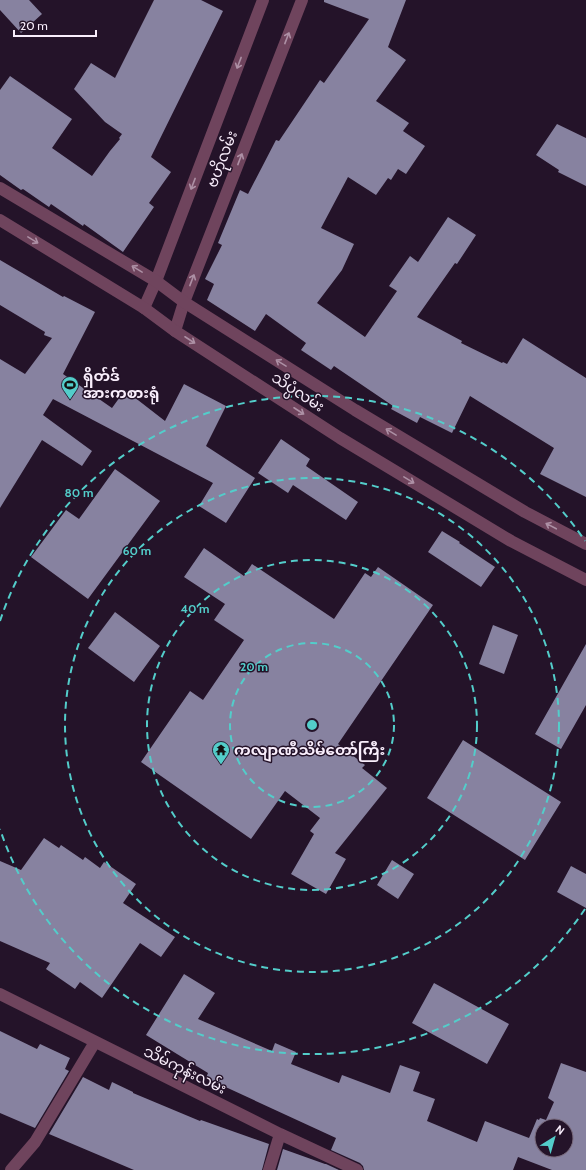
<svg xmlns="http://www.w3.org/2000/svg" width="586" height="1170" font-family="Cabin,'Noto Sans Myanmar',sans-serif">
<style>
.building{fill:#8782a0;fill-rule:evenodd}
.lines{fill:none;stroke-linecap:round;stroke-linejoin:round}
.minor{stroke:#6f445d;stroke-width:12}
.tertiary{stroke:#6f445d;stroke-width:12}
.oneway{stroke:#ad90a5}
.ring{fill:none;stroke:#53cdca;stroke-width:2;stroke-dasharray:7 5}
.labels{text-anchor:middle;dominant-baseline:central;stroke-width:3;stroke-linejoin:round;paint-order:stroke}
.street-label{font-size:15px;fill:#f9eefc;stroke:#241329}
.poi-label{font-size:15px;font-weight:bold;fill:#f9eefc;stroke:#241329;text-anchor:start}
.centre{fill:#53cdca;stroke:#241329;stroke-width:2}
.ring-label{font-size:12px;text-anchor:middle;font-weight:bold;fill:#53cdca;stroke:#241329;stroke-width:3;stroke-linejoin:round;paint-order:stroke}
</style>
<rect width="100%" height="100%" fill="#241329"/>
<path class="building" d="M0 0H29L42 14 21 33 0 10Z
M154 0H201L223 11 151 157 171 172 149 203 154 207 123 252 84 224 83 226 51 204 49 207 23 189 21 190 0 175V90L10 76 72 119 52 148 92 176 110 151 120 139 119 138 122 134 105 122 74 89 91 63 115 78Z
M324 0H406L388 47 406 60 376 101 409 123 403 131 425 146 406 174 398 169 391 180 388 178 376 195 348 177 321 228 354 244 342 270 317 303 365 337 397 291 389 286 410 256 418 262 448 217 476 235 457 264 455 263 417 317 462 341 461 343 502 363 503 362 507 364 523 338 586 378V497L540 474 554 448 470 396 452 433 420 417 417 423 391 409 393 406 334 366 331 370 301 350 306 343 266 314 255 331 207 300 214 284 205 279 222 245 218 243 240 190 248 194 276 140 279 141 320 80 324 83 369 19 324 2Z
M557 124 586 138V186L558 172 559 170 536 155Z
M0 260 63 297 64 296 95 312 63 374 112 408 125 390 165 421 184 384 226 406 206 446 255 478 226 523 199 506 213 483 53 399 43 415 92 451 82 466 42 440 0 508V359L25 374 52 338 44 335 45 332 0 305Z
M281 439 310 459 306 466 358 502 346 520 293 485 288 493 258 473Z
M115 469 160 501 88 599 31 557 66 510 79 519Z
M442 531 460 542 459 543 495 567 481 587 428 552Z
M204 548 244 576 252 564 334 619 365 573 371 577 378 567 433 605 338 744 365 765 362 768 387 788 335 853 346 859 326 894 291 874 314 834 310 831 320 818 285 791 251 839 141 762 190 691 203 700 244 640 214 620 225 604 184 577Z
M115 612 160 646 134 682 88 648Z
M493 625 518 635 504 674 479 664Z
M586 644V705L561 749 535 734Z
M463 740 561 802 525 860 427 798Z
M44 838 59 848 61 845 83 860 85 857 100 868 104 862 136 884 123 903 175 937 161 957 140 943 102 998 80 982 75 989 46 969 50 963 0 941V861L21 870Z
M392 860 414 874 398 899 377 885Z
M571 866 586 874V908L557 892Z
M184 974 215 993 198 1019 272 1051 275 1043 296 1052 291 1064 339 1083 342 1075 390 1093 400 1065 420 1072 413 1091 435 1099 427 1121 477 1142 485 1121 529 1138 537 1119 539 1120 540 1118 546 1120 554 1102 548 1098 561 1063 586 1072V1170H552L518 1157 513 1170H364L363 1166 360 1163 331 1150 336 1138 206 1078 208 1073 146 1035ZM542 1126H566V1150H542Z
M434 983 509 1024 487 1064 412 1023Z
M0 1031 37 1049 40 1044 70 1058 65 1069 69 1071 35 1128 0 1113Z
M83 1077 109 1090 112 1082 133 1092V1093L200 1121 201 1120 269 1144 262 1170H134L49 1134Z
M283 1149 325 1164H326L339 1170H277Z"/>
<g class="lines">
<path class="minor" d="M144 308 156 281 263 0
M175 331 184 302 302 0
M0 994 280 1134 357 1170
M11 1170 35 1142 95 1042
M269 1170 280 1134"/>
<path class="tertiary" d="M0 188 156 281 184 302 355 410 525 512 586 544
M0 220 144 308 175 331 340 438 511 541 586 580"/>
</g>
<defs><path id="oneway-shaft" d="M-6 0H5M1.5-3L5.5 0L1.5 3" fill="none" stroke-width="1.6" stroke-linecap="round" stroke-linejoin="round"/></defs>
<g class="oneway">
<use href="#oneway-shaft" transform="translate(287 38) rotate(-69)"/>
<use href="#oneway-shaft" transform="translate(239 63) rotate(111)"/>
<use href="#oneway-shaft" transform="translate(240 159) rotate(-69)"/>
<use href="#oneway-shaft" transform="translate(193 184) rotate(111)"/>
<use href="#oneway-shaft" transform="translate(33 240) rotate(31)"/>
<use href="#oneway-shaft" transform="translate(137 269) rotate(-149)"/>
<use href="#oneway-shaft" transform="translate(192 280) rotate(-69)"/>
<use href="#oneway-shaft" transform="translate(190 340) rotate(33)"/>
<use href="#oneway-shaft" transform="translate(281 363) rotate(-148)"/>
<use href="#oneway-shaft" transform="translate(299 411) rotate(33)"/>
<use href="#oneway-shaft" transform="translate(391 432) rotate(-149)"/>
<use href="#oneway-shaft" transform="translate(409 480) rotate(31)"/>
<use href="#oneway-shaft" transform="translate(551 526) rotate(-152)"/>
</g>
<g class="ring">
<circle cx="312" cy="725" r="82"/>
<circle cx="312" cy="725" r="165"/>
<circle cx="312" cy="725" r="247"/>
<path d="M585 909A329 329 0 0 1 0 829M0 621A329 329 0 0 1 585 541"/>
</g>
<defs>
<symbol id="stadium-pin" viewBox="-11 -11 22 30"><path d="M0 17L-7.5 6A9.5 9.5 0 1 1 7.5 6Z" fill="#53cdca" stroke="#241329"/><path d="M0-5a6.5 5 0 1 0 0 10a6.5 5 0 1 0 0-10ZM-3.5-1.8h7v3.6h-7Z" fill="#111"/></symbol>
<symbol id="temple-pin" viewBox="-11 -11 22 30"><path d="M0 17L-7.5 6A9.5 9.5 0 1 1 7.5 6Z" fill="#53cdca" stroke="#241329"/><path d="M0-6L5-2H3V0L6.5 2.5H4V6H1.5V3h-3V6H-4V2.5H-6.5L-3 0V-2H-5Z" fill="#111"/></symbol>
</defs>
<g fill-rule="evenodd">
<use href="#stadium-pin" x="60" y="375" width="20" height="27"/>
<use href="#temple-pin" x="211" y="740" width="20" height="27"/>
</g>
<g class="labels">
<g class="street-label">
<text transform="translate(222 159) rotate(-69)">ဗဟိုလမ်း</text>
<text transform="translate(298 392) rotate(33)">သိပ္ပံလမ်း</text>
<text transform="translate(185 1070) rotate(26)">သိမ်ကုန်းလမ်း</text>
</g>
<g class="poi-label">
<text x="83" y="376">ရှိတ်ဒ်<tspan x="83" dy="17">အားကစားရုံ</tspan></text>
<text x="234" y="750">ကလျာဏီသိမ်တော်ကြီး</text>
</g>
</g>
<circle cx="312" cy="725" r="6" class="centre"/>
<g class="ring-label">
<text x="79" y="497">80 m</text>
<text x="137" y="555">60 m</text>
<text x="195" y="613">40 m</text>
<text x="254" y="671">20 m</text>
</g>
<g transform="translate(554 1138) rotate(37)"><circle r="19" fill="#241329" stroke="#796b7d"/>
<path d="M0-3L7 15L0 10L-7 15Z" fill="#53cdca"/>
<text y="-6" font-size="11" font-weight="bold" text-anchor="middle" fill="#f9eefc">N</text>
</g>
<path d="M14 30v6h82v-6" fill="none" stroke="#f9eefc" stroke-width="2"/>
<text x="20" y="30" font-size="12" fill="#f9eefc" stroke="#241329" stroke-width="3" paint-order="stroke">20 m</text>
</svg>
